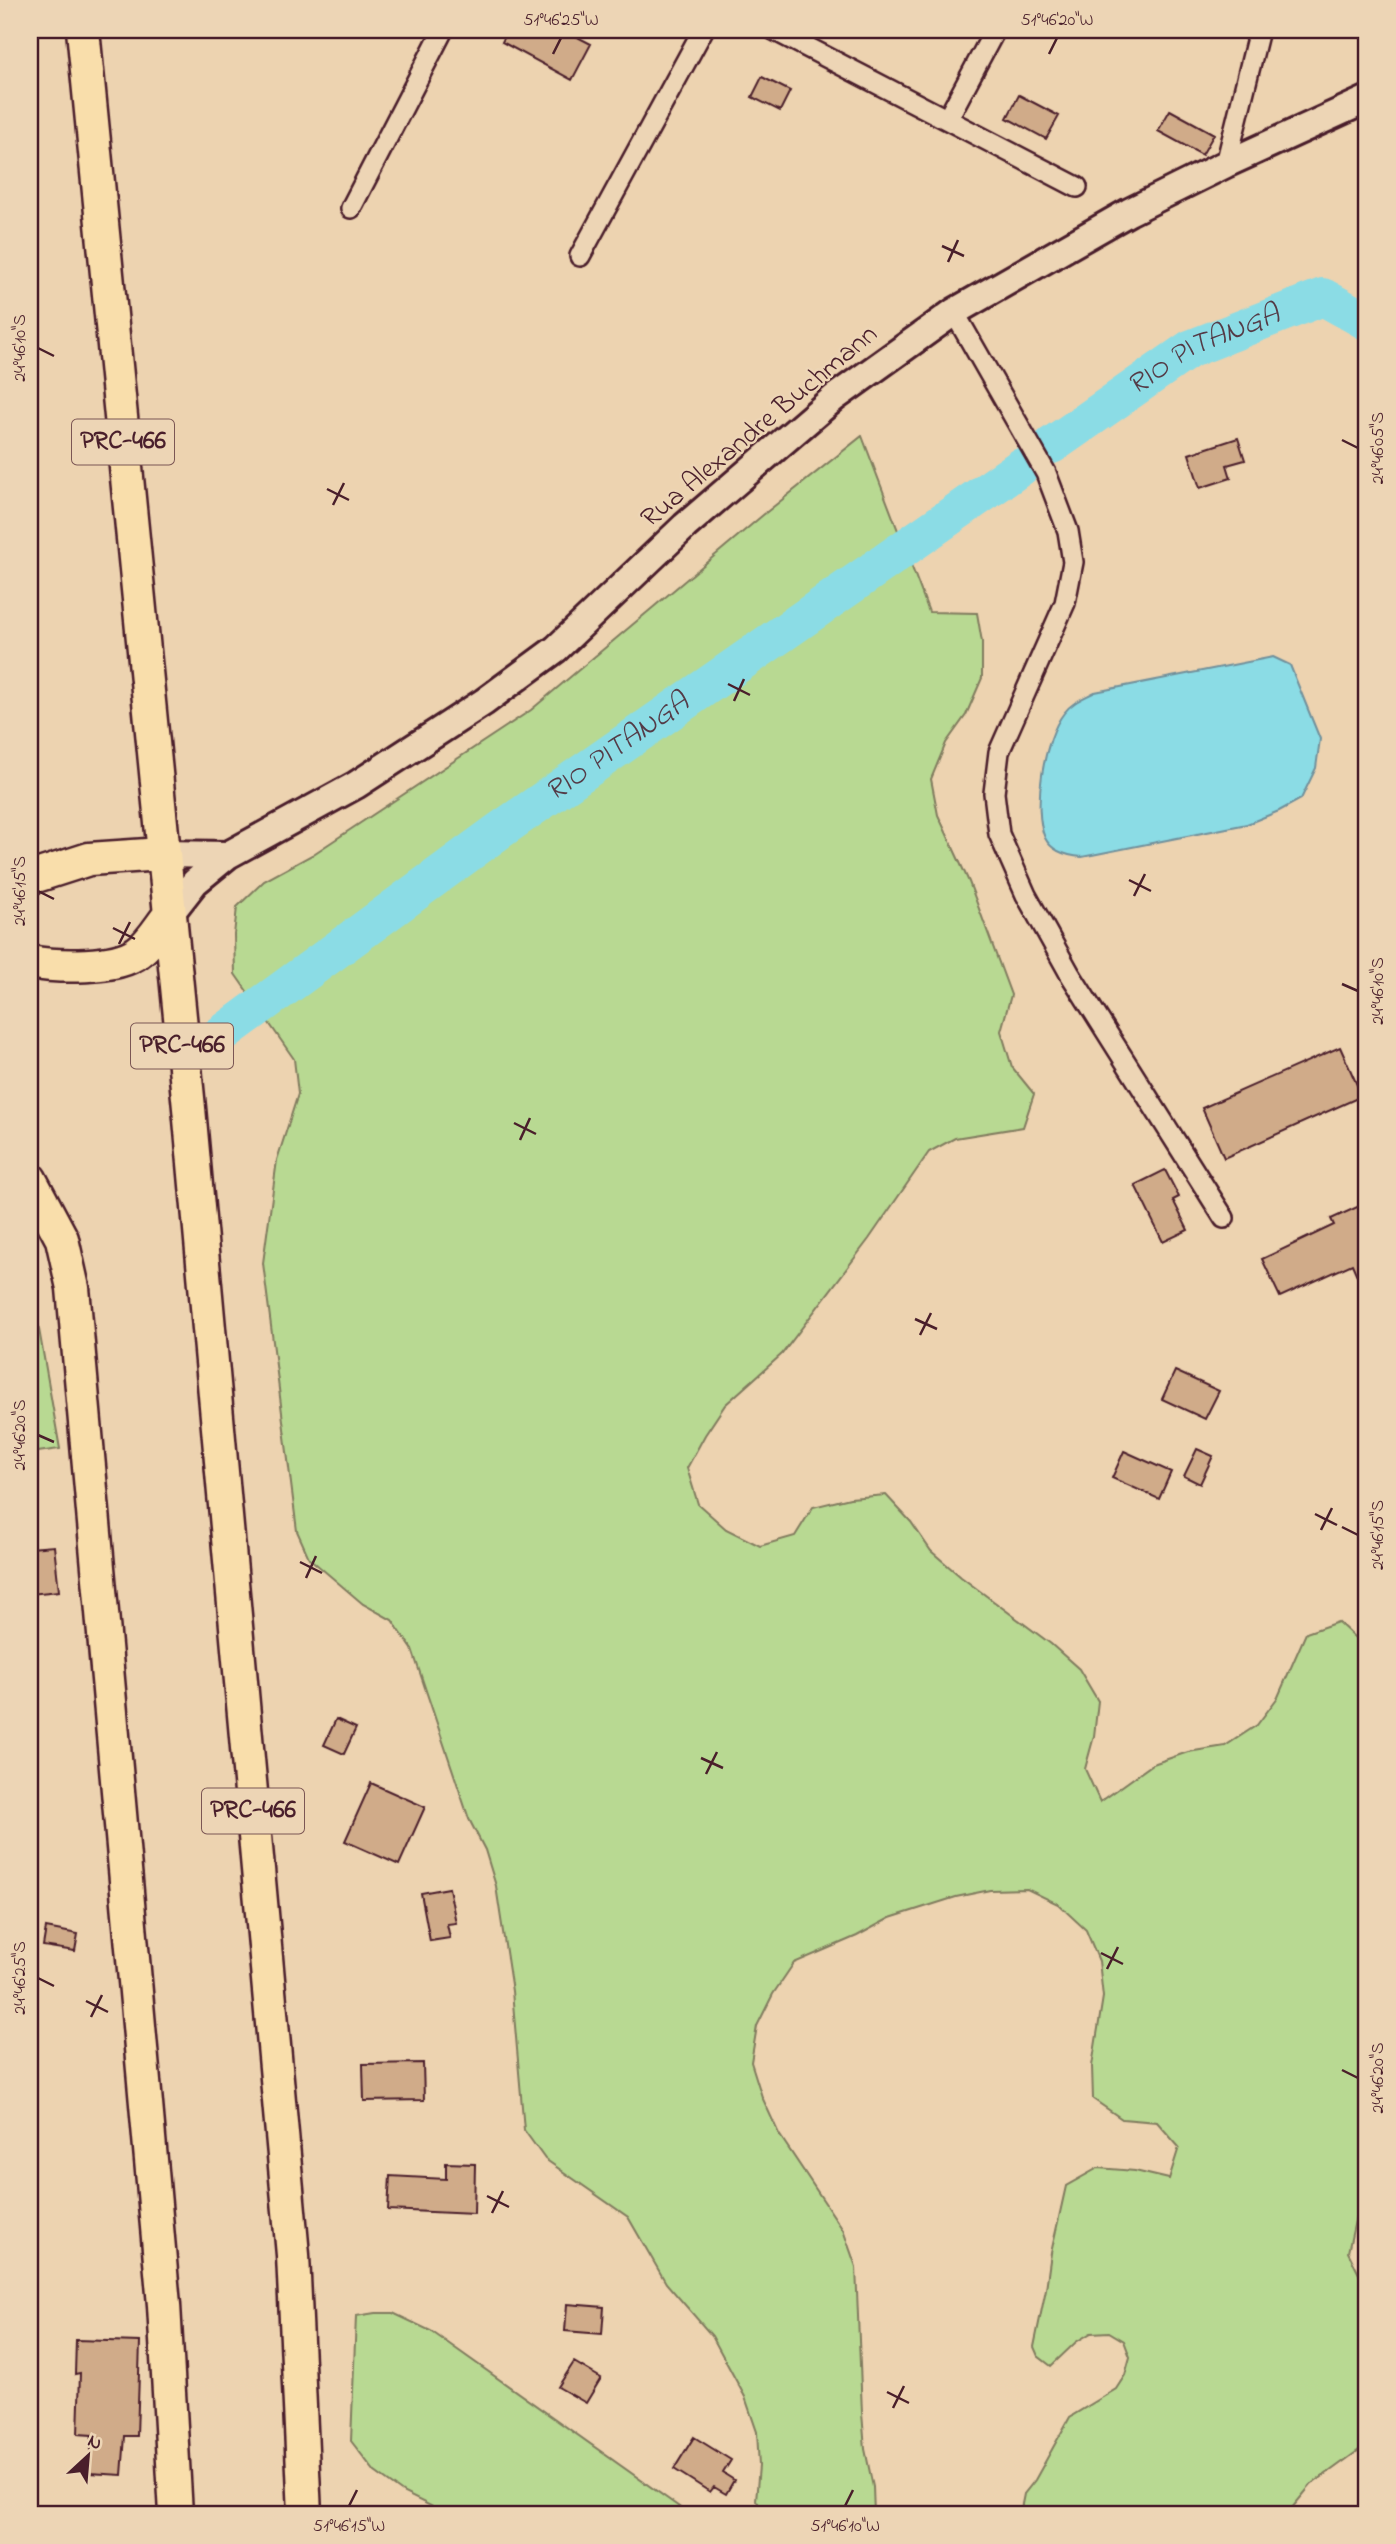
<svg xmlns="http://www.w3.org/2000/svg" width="1396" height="2544" font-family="'Indie Flower',sans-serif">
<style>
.green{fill:#b8d992;stroke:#817c5e;stroke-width:2}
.water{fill:#8bdce5;stroke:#71909b;stroke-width:2}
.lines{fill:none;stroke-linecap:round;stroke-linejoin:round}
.river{stroke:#8bdce5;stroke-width:38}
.building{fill:#d0ab89;stroke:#4a1f2b;stroke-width:2}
.minor-casing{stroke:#4a1f2b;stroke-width:24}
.secondary-casing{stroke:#4a1f2b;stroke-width:32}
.trunk-casing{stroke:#4a1f2b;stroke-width:37}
.minor{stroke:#edd5b5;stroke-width:19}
.secondary{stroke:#edd5b5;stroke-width:26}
.trunk{stroke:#f9deab;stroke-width:32}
.ticks{fill:none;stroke:#4a1f2b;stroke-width:2.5}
.labels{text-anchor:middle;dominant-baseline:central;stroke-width:5;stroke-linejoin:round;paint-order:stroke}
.shield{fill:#edd5b5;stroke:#7b5654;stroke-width:2}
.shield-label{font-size:26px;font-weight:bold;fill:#4a1f2b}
.street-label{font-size:28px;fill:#4a1f2b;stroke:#edd5b5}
.water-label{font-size:30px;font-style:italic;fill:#543b47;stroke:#edd5b5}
.neatline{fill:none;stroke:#4a1f2b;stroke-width:2.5}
.ticks-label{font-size:18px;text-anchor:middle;fill:#4a1f2b}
</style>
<rect width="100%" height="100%" fill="#edd3b0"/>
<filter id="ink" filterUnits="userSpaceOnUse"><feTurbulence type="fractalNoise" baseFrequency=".0143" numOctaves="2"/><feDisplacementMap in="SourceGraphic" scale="14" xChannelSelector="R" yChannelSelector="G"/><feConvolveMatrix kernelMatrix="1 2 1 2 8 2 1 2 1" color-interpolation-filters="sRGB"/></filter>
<g filter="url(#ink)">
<path class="green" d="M862 436 929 612 977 613 982 642V678L966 715 946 743 931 779 938 815 969 882 1011 995 1001 1031 1012 1067 1034 1094 1023 1127 955 1138 929 1152 869 1239 782 1354 725 1405 705 1435 687 1468 698 1504 726 1529 760 1546 795 1536 813 1507 850 1498 886 1495 911 1522 931 1551 961 1577 1051 1644 1079 1669 1098 1701 1094 1736 1085 1769 1100 1802 1153 1764 1188 1752 1225 1746 1257 1725 1278 1697 1306 1633 1338 1622 1366 1648V2198L1356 2216 1348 2252 1366 2288V2445L1311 2485 1287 2514H1020L1024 2494 1035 2480 1070 2417 1116 2389 1125 2375 1130 2357 1124 2341 1109 2332 1091 2333 1076 2342 1051 2366 1038 2356 1034 2347 1046 2289 1051 2253 1066 2186 1098 2168 1135 2171 1169 2179 1179 2147 1157 2122 1122 2119 1093 2099 1092 2066 1103 1997 1099 1961 1086 1930 1058 1904 1027 1889 990 1890 956 1897 890 1918 857 1936 794 1963 773 1994 757 2026 751 2062 762 2097 779 2134 843 2230 856 2267 862 2413 865 2449 873 2487 874 2514H765L756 2500 759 2466 757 2432 745 2397 712 2336 666 2283 628 2217 545 2159 524 2130 512 1991 496 1886 485 1850 469 1819 412 1649 392 1620 363 1604 309 1558 297 1531 263 1263 277 1160 298 1094 294 1059 235 974 234 935 237 907 264 881 312 855 531 710 763 515Z
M30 1278 60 1449 30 1453Z
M375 2313H393L431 2331 689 2514H447L404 2493 375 2472 351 2441 356 2316Z"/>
<path class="water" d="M1273 657 1290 665 1320 739 1316 768 1301 799 1279 811 1247 824 1082 857C1068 856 1052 852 1045 838 1032 809 1044 738 1064 713 1072 702 1084 698 1095 692Z"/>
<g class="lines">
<g class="river">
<path id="s1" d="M1052 445 1190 349 1323 297 1366 321"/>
<path id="s2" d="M219 1036 499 831 1021 467"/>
</g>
</g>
<path class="building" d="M508 30H564L591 44 572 80 502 42Z
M762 77 790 91 780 111 752 97Z
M1019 95 1059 116 1046 139 1007 118Z
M1170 110 1214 134 1202 155 1158 131Z
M1238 438 1245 460 1227 465 1231 478 1200 488 1189 454Z
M1340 1047 1362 1096 1224 1158 1202 1108Z
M1165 1170 1179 1197 1173 1200 1188 1230 1163 1242 1135 1185Z
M1366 1203V1296L1352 1264 1280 1297 1262 1259 1334 1225 1331 1219Z
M1175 1371 1219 1391 1205 1419 1162 1399Z
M1197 1449 1213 1456 1200 1484 1184 1476Z
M1124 1451 1171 1472 1159 1499 1112 1478Z
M54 1546 59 1591 30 1594V1548Z
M336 1719 356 1728 344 1754 324 1745Z
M371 1783 425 1807 399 1865 345 1841Z
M449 1888 456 1923 447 1924 450 1938 430 1941 421 1893Z
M46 1928 78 1934 75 1951 43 1946Z
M423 2063 424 2100 364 2101 363 2064Z
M446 2163 475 2164 474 2214 388 2210 390 2176 446 2179Z
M567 2304 604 2307 602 2334 565 2331Z
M76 2340 140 2342 137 2436H125L122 2475 89 2473 92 2435 78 2434 80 2373 75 2374Z
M574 2362 601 2378 586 2403 558 2387Z
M694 2437 731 2460 723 2473 734 2480 726 2494 714 2487 710 2492 674 2469Z"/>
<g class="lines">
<defs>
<path id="minor" d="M774 30 1077 187
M948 118 995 30
M1226 164 1259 30
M351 208 443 30
M580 256 703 30
M954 312 1046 473 1068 531 1073 562 1065 603 999 752 994 793 999 834 1026 895 1070 974 1224 1218"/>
<path id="secondary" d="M162 854 228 855
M170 914 195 882 228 855 356 785 484 702 556 649 685 526 834 398 954 312 1129 212 1226 164 1366 100"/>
<path id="trunk" d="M83 30 189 1108 293 2255 305 2514
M30 878 89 859 162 854
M30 962C56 967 116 969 138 952 151 943 160 926 170 914
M30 1179 62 1239 73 1288 164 2305 176 2514"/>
</defs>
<use href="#minor" class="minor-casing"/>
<use href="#secondary" class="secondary-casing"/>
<use href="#trunk" class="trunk-casing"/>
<use href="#minor" class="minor"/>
<use href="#secondary" class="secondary"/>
<use href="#trunk" class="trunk"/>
</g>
</g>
<path class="ticks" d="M553 54 561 38M1049 54 1057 38M942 246 964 256M948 262 958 240M38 348 54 356M1342 440 1358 448M327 489 349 500M333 505 344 483M728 684 750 695M734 701 744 679M1129 880 1151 891M38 891 54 899M1134 896 1145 874M113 928 135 939M119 944 130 922M1342 984 1358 991M514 1123 536 1134M520 1140 530 1118M915 1319 937 1329M920 1335 931 1313M38 1435 54 1442M1315 1514 1337 1525M1342 1527 1358 1535M1321 1530 1332 1508M300 1562 322 1573M306 1578 316 1556M701 1758 723 1768M706 1774 717 1752M1101 1953 1123 1964M1107 1969 1118 1947M38 1978 54 1986M86 2001 108 2012M91 2017 102 1995M1342 2070 1358 2078M487 2196 509 2207M492 2213 503 2191M887 2392 909 2403M893 2408 904 2386M349 2506 357 2490M845 2506 853 2490"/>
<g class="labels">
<g class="shield">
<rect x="72" y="419.5" width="102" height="45" rx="5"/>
<rect x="131" y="1023.5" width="102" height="45" rx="5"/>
<rect x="202" y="1788.5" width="102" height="45" rx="5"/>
</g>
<g class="shield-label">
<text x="123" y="442">PRC-466</text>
<text x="182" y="1046">PRC-466</text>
<text x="253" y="1811">PRC-466</text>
</g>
<g class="street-label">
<text transform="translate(760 427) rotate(-40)">Rua Alexandre Buchmann</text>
</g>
<g class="water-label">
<text stroke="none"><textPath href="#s1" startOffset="180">RIO PITANGA</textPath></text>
<text stroke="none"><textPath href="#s2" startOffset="492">RIO PITANGA</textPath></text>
</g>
</g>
<rect width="1396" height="2544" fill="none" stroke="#edd5b5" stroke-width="77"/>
<g transform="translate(88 2456) rotate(26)" stroke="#edd5b5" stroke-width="5" paint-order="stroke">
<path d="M0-5L12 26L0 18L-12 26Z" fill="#4a1f2b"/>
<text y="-10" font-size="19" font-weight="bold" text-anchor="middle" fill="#4a1f2b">N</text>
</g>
<rect x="38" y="38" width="1320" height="2468" class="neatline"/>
<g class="ticks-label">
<text x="561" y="25">51°46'25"W</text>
<text x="1057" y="25">51°46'20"W</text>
<text transform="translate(19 348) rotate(-90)" y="6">24°46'10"S</text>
<text transform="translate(1377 448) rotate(-90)" y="6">24°46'05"S</text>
<text transform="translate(19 891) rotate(-90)" y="6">24°46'15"S</text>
<text transform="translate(1377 991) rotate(-90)" y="6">24°46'10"S</text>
<text transform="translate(19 1435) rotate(-90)" y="6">24°46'20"S</text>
<text transform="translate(1377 1535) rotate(-90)" y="6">24°46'15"S</text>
<text transform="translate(19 1978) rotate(-90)" y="6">24°46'25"S</text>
<text transform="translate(1377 2078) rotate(-90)" y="6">24°46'20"S</text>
<text x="349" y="2531">51°46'15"W</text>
<text x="845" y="2531">51°46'10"W</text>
</g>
</svg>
